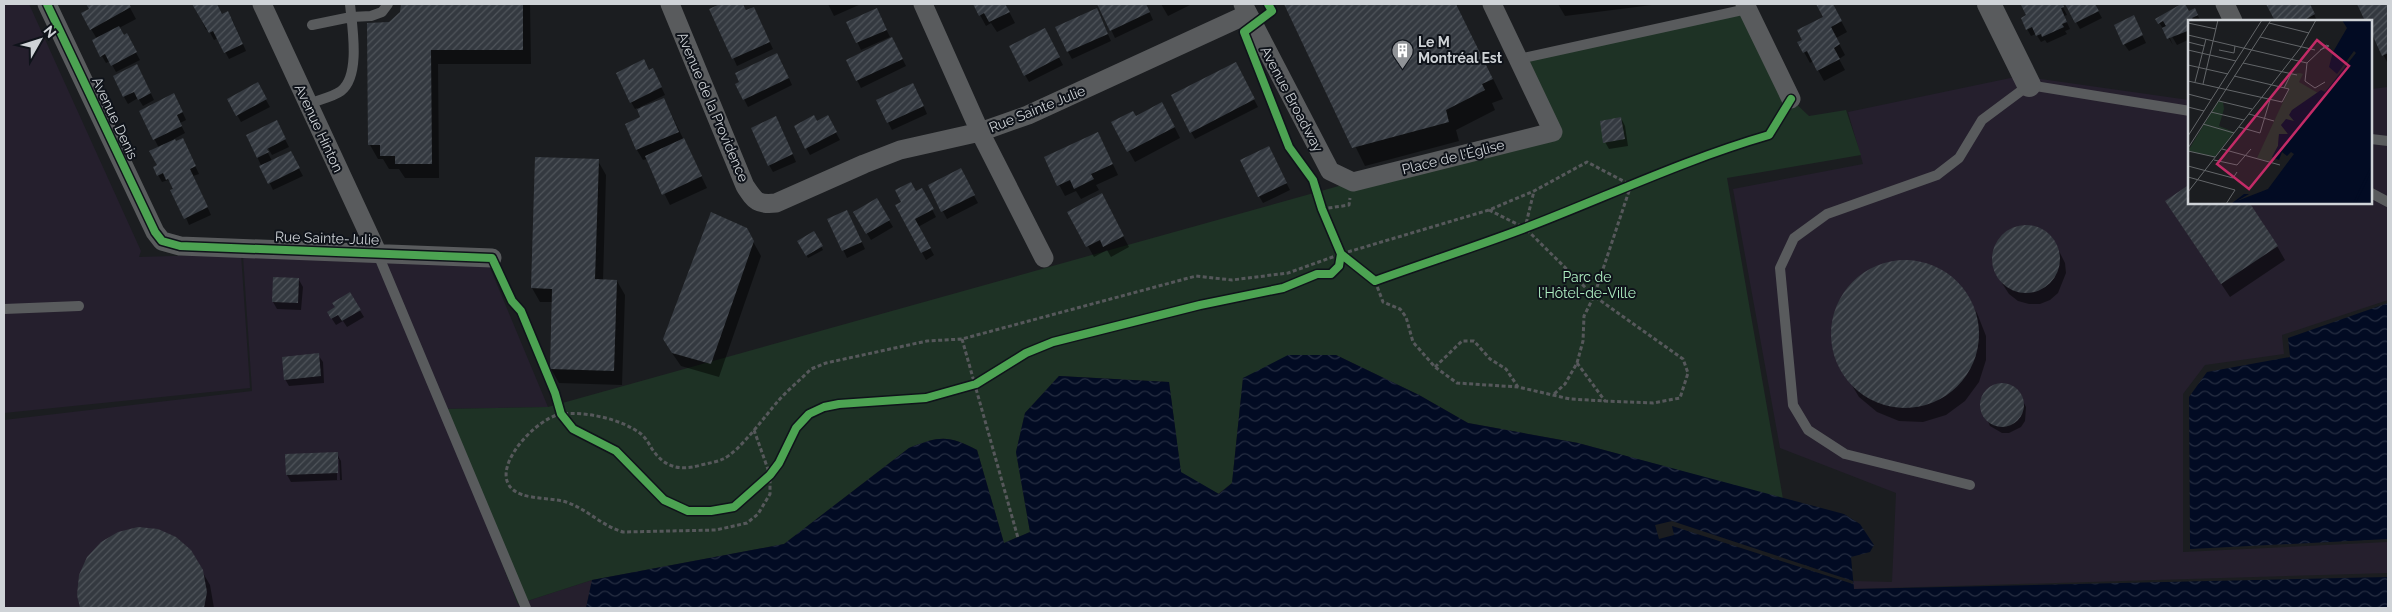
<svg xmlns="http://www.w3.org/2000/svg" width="2392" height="612" font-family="Raleway,sans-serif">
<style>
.industrial{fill:#251f2d}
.park{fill:#1e3225}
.water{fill:url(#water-waves)}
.pier{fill:#1b1d20}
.shadow{fill:#0007;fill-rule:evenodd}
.building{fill:url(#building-hatch)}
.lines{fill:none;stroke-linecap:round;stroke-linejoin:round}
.path{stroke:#56585b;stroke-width:3;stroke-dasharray:4 2.5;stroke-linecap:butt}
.service{stroke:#595b5d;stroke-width:10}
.minor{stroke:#595b5d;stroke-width:19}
.tertiary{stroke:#595b5d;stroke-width:24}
.cycleway-casing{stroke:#0f131a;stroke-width:11}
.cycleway{stroke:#4ca352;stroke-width:8}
.labels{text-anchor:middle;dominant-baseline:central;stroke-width:4;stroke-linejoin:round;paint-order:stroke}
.poi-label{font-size:14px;font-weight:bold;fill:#cfd3d7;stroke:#0f131a;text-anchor:start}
.street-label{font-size:14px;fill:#cfd3d7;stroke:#0f131a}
.park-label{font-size:14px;fill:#afefc3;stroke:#0f131a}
.inset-river{fill:none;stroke:#020b23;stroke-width:2.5}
.inset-road{fill:none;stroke:#636669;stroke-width:1}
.view{fill:#c32b67;fill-opacity:0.15;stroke:#c32b67;stroke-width:2.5}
.inset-edge{fill:none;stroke:#cfd3d7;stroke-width:2.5}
</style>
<defs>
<pattern id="water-waves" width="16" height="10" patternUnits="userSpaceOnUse" patternTransform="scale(1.25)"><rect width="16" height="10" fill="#020b23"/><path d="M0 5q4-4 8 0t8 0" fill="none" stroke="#262e42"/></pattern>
<pattern id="building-hatch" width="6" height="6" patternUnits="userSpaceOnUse" patternTransform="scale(1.25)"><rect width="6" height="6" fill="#343940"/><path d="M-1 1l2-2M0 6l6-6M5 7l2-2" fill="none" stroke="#50555b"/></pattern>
</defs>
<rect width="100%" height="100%" fill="#1b1d20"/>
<path class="industrial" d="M4 4H29L141 251 139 257 241 254 250 388 4 413Z
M2020 76 2189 100 2190 202H2371V89L2388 87V300L2282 335 2284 354 2205 365 2183 394V552L2388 542V573L1854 589 1853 581 1892 582 1896 493 1780 448 1733 189 1863 164 1848 112Z
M243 256 488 263 548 407 442 409 518 604 592 580 586 608H4V420L252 391Z"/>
<path class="park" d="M1747 9 1791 99 1809 116 1846 110 1861 155 1727 178 1783 499 1578 443 1468 423 1419 395 1336 355 1243 378 1232 483 1218 494 1181 473 1169 382 1059 376 1025 413 1016 452 1030 532 1004 543 977 450C948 435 940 436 909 448L784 544 592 580 518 604 442 409 548 407 1353 182 1553 133 1519 59Z"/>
<path class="water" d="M2388 303V539L2190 549 2189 397 2207 372 2290 357 2288 338Z
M1288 355H1336L1419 395 1468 423 1578 443 1844 514 1860 524 1874 545 1870 552 1851 557 1854 589 2388 577V608H586L592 580 784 544 909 448C940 436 948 435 977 450L1004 543 1030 532 1016 452 1025 413 1059 376 1169 382 1181 472 1219 494 1232 483 1243 378Z"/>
<path class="pier" d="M1672 521 1853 581V584L1672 526 1674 535 1659 539 1655 525Z"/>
<path class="shadow" d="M88 4H128L136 19 119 28 124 36 130 42 140 60 116 72 110 61 106 63 93 41 97 39 82 14 91 9Z
M194 4H216L222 15 232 19 246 51 229 59 218 38 214 40 208 29 206 30Z
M402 4H530L531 64H438L439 178H405L399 169H389L383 159H378L370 145 390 24 402 12Z
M723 4H743L746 11 757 15 773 49 737 66 711 9Z
M828 4H861L834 16Z
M974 4H1005L1015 23 997 32 991 23 986 26Z
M1100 4H1146L1153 20 1115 38 1099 5Z
M1161 4H1192L1168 16Z
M1285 4H1456L1503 99 1492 103 1495 110 1456 130 1459 141 1365 166Z
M1558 4H1660L1565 16Z
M1818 4H1832L1847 32 1836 38 1845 55 1839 59 1845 70 1824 81 1813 61 1810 63 1804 52 1825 17Z
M2027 4H2061L2067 15 2064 16 2070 29 2065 31 2067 34 2047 43 2045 40 2041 42 2036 34 2031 36 2027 29 2028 16 2023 6Z
M2066 4H2094L2102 18 2080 29Z
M2184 4 2189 13 2194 10 2201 21H2190V39L2177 45 2170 33 2168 34 2173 45 2157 19Z
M2267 4H2305L2313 12 2317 21H2276Z
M2358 4H2388V64L2371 30V21H2367Z
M880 17 890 37 861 50 848 22Z
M1100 17 1111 41 1072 59 1068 52Z
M2137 24 2146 43 2129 51 2124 44Z
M1048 37 1063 65 1029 82 1025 75Z
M896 46 906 66 861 88 847 60Z
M781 61 792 85 748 107 737 85Z
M649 71 656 76 665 95 640 107 641 109 664 99 707 188 670 205 647 159 643 160 637 150 626 125 642 118 637 108 635 109 631 102Z
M1239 71 1258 107 1195 139 1191 132Z
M141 73 154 100 143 106 138 98 128 104 124 97Z
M257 84 270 107 241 122 228 99Z
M917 91 927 114 892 130 877 101Z
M178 102 186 120 180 123 185 133 174 139 176 142 186 147 199 174 193 176 211 215 189 225 173 186 168 180 162 182 158 175 159 148 140 111Z
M1168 114 1180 138 1135 162 1113 123 1135 118Z
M827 117 840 140 810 155 795 127 817 122Z
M1621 118 1625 126 1628 146 1609 149 1605 142Z
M276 122 289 147 272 155 267 146 265 147 272 161 290 152 303 176 273 190 247 136Z
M780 125 796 162 773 172 769 165Z
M1098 133 1118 175 1096 185 1099 190 1081 199 1076 191 1065 196 1045 158Z
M1272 155 1290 190 1263 203 1259 196Z
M598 161 606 175 603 281H617L625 295 622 385 559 383 551 369 553 302H540L532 288Z
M964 177 978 203 947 219 929 185Z
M922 190 936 217 918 227 934 255 926 260 897 206Z
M876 199 893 227 871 240 854 212Z
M2190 202 2277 246 2285 260 2230 297 2175 215Z
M1107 206 1129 247 1111 257 1107 250 1094 257 1069 212Z
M847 211 865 249 847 258 829 220Z
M2026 226 2037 227 2047 233 2054 241 2065 263 2066 273 2058 293 2050 300 2040 304H2029L2018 301 2009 294 1996 274 1993 263 1994 252 1998 241 2005 233 2015 227Z
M746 229 761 256 719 377 681 366 672 353Z
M814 233 823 250 808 258 799 241Z
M1908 261 1932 266 1953 279 1977 313 1986 336V360L1979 382 1965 401 1946 415 1923 422 1899 421 1877 412 1859 397 1838 362 1832 338 1835 314 1845 292 1862 275 1884 264Z
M299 280 303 287 301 310 277 309 273 302Z
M350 294 364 317 347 327 343 321 336 325 328 313 336 308Z
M318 355 323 362 324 383 289 386 285 379Z
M1997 385H2009L2019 394 2026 407 2025 421 2021 427 2009 433H2002L1990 426 1981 405 1985 392Z
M337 454 341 461 342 480 291 482 287 475ZM337 459H339L340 480H337Z
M190 551 210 585 214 608H81L78 595Z"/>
<path class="building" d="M86 4H129L131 7 90 30 81 13 89 9Z
M192 4H217L222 14 228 11 243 44 224 53 213 31 209 33Z
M401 4H523V50H431L432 164H395V156H380V145H368L367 23 389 22 400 12Z
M720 4H743L746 10 754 7 770 42 732 59 709 9Z
M973 4H1005L1010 12 989 22 984 13 979 16Z
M1097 4H1146L1150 12 1110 31Z
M1284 4H1456L1493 79 1482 84 1485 90 1446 110 1449 122 1352 148Z
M1816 4H1833L1842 21 1831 27 1840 44 1834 48 1840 59 1817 71 1807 51 1803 53 1797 42 1802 40 1797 30 1823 17Z
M2024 4H2063L2064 7 2061 8 2067 22 2062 24 2064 27 2042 37 2041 34 2036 36 2032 27 2026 30 2021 18 2026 15 2021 5Z
M2065 4H2095L2099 11 2075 23Z
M2181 4H2185L2189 11 2195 8 2198 15 2192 18 2194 21H2190V30L2167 39 2162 28 2166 26 2163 21 2158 24 2155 19Z
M2266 4H2310L2315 14 2303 21H2275Z
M2357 4H2388V53L2382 56 2371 32V21H2365Z
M877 8 887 30 856 43 846 22Z
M1097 8 1108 34 1067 52 1055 27Z
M2134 15 2143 35 2123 45 2114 25Z
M119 26 124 35 127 33 137 52 111 66 105 54 100 57 92 40Z
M1045 28 1060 57 1024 76 1009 46Z
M892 37 903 59 856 81 846 60Z
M777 53 789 78 743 100 735 84 739 82 735 73Z
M644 59 649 70 653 68 662 87 630 103 616 73Z
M1236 62 1255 99 1190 133 1171 95Z
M137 64 151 93 138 100 134 92 123 97 113 76Z
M258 82 267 99 236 116 227 99Z
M913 83 924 106 887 123 876 100Z
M174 93 183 112 177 115 182 126 153 140 139 111Z
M664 98 679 132 636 150 625 124 640 117 637 109Z
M1162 102 1175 127 1127 152 1111 122 1133 111 1136 116Z
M814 115 817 121 828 115 837 132 805 149 794 126Z
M776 116 793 154 768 166 751 128Z
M1621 117 1625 139 1603 143 1600 121Z
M277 120 286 139 267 149 269 152 257 158 246 135Z
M1098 132 1113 164 1091 174 1094 179 1074 189 1070 180 1057 186 1044 157Z
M183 138 196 166 190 169 208 207 184 219 170 190 173 189 168 179 166 180 163 173 157 176 153 167 157 165 149 151 175 139 176 141Z
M684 138 702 176 662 195 645 156Z
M1269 146 1287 183 1258 197 1240 160Z
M291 151 300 168 268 184 259 166Z
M535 157 599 159 595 279 617 280 614 371 550 369 552 289 531 288Z
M961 168 975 195 941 212 928 185Z
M911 182 916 191 922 188 934 209 915 219 931 248 921 253 895 205 901 202 895 190Z
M2190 184V202H2249L2278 246 2221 284 2165 201Z
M1102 193 1124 236 1103 247 1100 240 1086 247 1067 212Z
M877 198 890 220 866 234 853 212Z
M847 210 862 242 842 251 827 219Z
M711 212 747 228 754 241 711 364 672 353 663 339Z
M1992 259a34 34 0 1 1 68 0a34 34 0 1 1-68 0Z
M814 231 823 246 806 256 797 241Z
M1831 334a74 74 0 1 1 148 0a74 74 0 1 1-148 0Z
M273 277 299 278 298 303 272 302Z
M350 292 361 310 342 321 338 315 331 319 327 312 335 307 332 303Z
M319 353 321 376 284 380 282 357Z
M1980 405a22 22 0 1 1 44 0a22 22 0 1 1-44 0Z
M338 452V473L286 475 285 454Z
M138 527 158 529 176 537 191 550 203 570 207 592 204 608H80L77 595 79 575 87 557 101 542 118 532Z"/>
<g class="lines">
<path class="path" d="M1322 209 1349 205 1350 198
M1489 210 1525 228 1534 191
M1375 281 1383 302 1400 309 1406 317 1413 342 1435 367 1457 383 1518 387 1570 399 1605 401 1653 403 1680 398 1688 373 1683 359 1594 296 1584 316 1583 341 1577 363 1565 384 1553 395
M962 339 1018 538
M1577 363 1605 401
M1435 367 1462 341H1474L1490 359 1506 369 1518 387
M754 430 770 475V494L758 514 747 523 716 530 623 532C602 526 587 509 566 502 556 499 543 499 532 497 472 488 531 419 561 414 585 411 622 419 641 434 646 438 649 444 652 449 665 468 680 471 701 465 709 463 717 462 723 459 739 452 766 415 778 401 788 390 800 380 811 369L826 363 927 341 962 339 1196 276 1232 280 1288 273 1341 254 1489 210 1534 191 1587 162 1631 185 1594 296 1525 228"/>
<path class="service" d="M312 25 351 17 371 16 382 12 388 4
M1519 59 1747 9
M308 104C318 100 333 97 341 91 361 76 352 26 350 4
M2371 139 2388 141
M2371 193 2388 202
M377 252 526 608
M4 309 79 306
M1970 485 1845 454 1808 430 1793 405 1780 268 1794 238 1827 214 1937 175 1959 158 1982 120 2029 85 2190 111"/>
<path class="minor" d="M47 4 155 232 162 241 180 246 492 258
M262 4 377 252
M670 4 745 186C755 201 757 205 776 203L864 164 900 150 980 132 1028 115 1248 14
M923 4 980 132 1044 258
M1243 4 1330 171 1353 182 1553 132 1492 4
M1745 4 1791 99
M2225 4 2233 21"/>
<path class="tertiary" d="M1989 4 2029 85"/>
<defs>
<path id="cycleway" d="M47 4 155 232 162 241 180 246 492 258 512 301 521 311 555 393 561 414 573 429 616 451 664 500 688 511H711L734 507 770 475 779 463 796 428 809 414 824 407 839 404 926 398 976 384 1026 353 1053 342 1200 305 1283 288 1317 274H1331L1339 266 1341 254
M1268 4 1272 11 1244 32 1289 147 1313 180 1322 209 1341 254 1375 281C1425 263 1475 247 1525 228 1606 197 1686 159 1769 135L1791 99"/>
</defs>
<use href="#cycleway" class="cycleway-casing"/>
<use href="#cycleway" class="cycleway"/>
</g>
<defs>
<symbol id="building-pin" viewBox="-11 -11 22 30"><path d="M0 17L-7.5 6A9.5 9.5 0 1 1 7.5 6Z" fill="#909397" stroke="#0f131a"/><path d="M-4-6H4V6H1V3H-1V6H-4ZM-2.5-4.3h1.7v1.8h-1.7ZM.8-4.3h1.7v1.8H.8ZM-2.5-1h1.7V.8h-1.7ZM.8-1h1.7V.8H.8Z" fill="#fff"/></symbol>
</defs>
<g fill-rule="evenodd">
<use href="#building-pin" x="1390" y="38" width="25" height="34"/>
</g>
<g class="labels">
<g class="poi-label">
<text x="1418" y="42">Le M<tspan x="1418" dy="16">Montréal Est</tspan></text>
</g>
<g class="street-label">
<text transform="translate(1292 99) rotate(62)">Avenue Broadway</text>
<text transform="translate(713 107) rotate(67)">Avenue de la Providence</text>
<text transform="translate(1037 109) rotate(-22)">Rue Sainte Julie</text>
<text transform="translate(115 118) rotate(65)">Avenue Denis</text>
<text transform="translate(319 128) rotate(65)">Avenue Hinton</text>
<text transform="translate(1453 157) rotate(-14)">Place de l'Église</text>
<text transform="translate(327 238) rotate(2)">Rue Sainte-Julie</text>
</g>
<g class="park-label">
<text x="1587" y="277">Parc de<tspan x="1587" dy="16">l'Hôtel-de-Ville</tspan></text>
</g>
</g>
<g transform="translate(2188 20)">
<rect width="184" height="184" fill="#1b1d20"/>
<path d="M112 53 115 54 111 62 130 73 113 86 106 101 93 105 100 114H91L90 126 82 142 69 138 101 69 96 68 103 54ZM30 81 35 82 36 89 31 106 46 112 27 137 0 131Z" fill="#1e3225"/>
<path d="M154 0H184V184H43L56 174H61L49 181 80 169 106 134 103 132 99 136 94 132 91 140 84 137 90 126 91 114H100L93 105 98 99 106 101 101 95 104 90 133 70 137 72 168 33 166 31 149 54 141 47 145 32 159 8Z" fill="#020b23"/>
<path class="inset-river" d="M166 184 184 147"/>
<path class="inset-road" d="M0 3 28 9M81 3 121 13M0 15 119 43M72 17 127 30M0 22 16 26M0 30 48 41M31 30 46 33 47 26M132 30 141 26 138 25 119 43 117 61 127 68 137 62M55 43 109 55M0 45 40 54M0 61 94 82 101 69 46 56M7 62 18 19M15 64 30 0M96 68 103 54M0 74 23 80M31 81 64 89M0 87 16 91M23 92 56 100M61 94 86 101M15 104 46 113M51 107 72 113 82 80M0 116 74 0M0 128 83 0M34 129 92 145M0 131 27 137M26 140 49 145 63 129M0 146 45 158 49 152M0 157 47 170 38 184M0 172 113 27 128 0"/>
<path class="view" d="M129 20 161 46 61 169 29 144Z"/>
<rect width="184" height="184" class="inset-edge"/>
</g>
<rect width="2392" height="612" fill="none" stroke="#cfd3d7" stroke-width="10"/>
<g transform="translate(40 40) rotate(51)" stroke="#0f131a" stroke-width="4" paint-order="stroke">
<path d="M0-4L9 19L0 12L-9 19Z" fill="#cfd3d7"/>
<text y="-8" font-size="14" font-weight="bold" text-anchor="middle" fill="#cfd3d7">N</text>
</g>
</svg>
